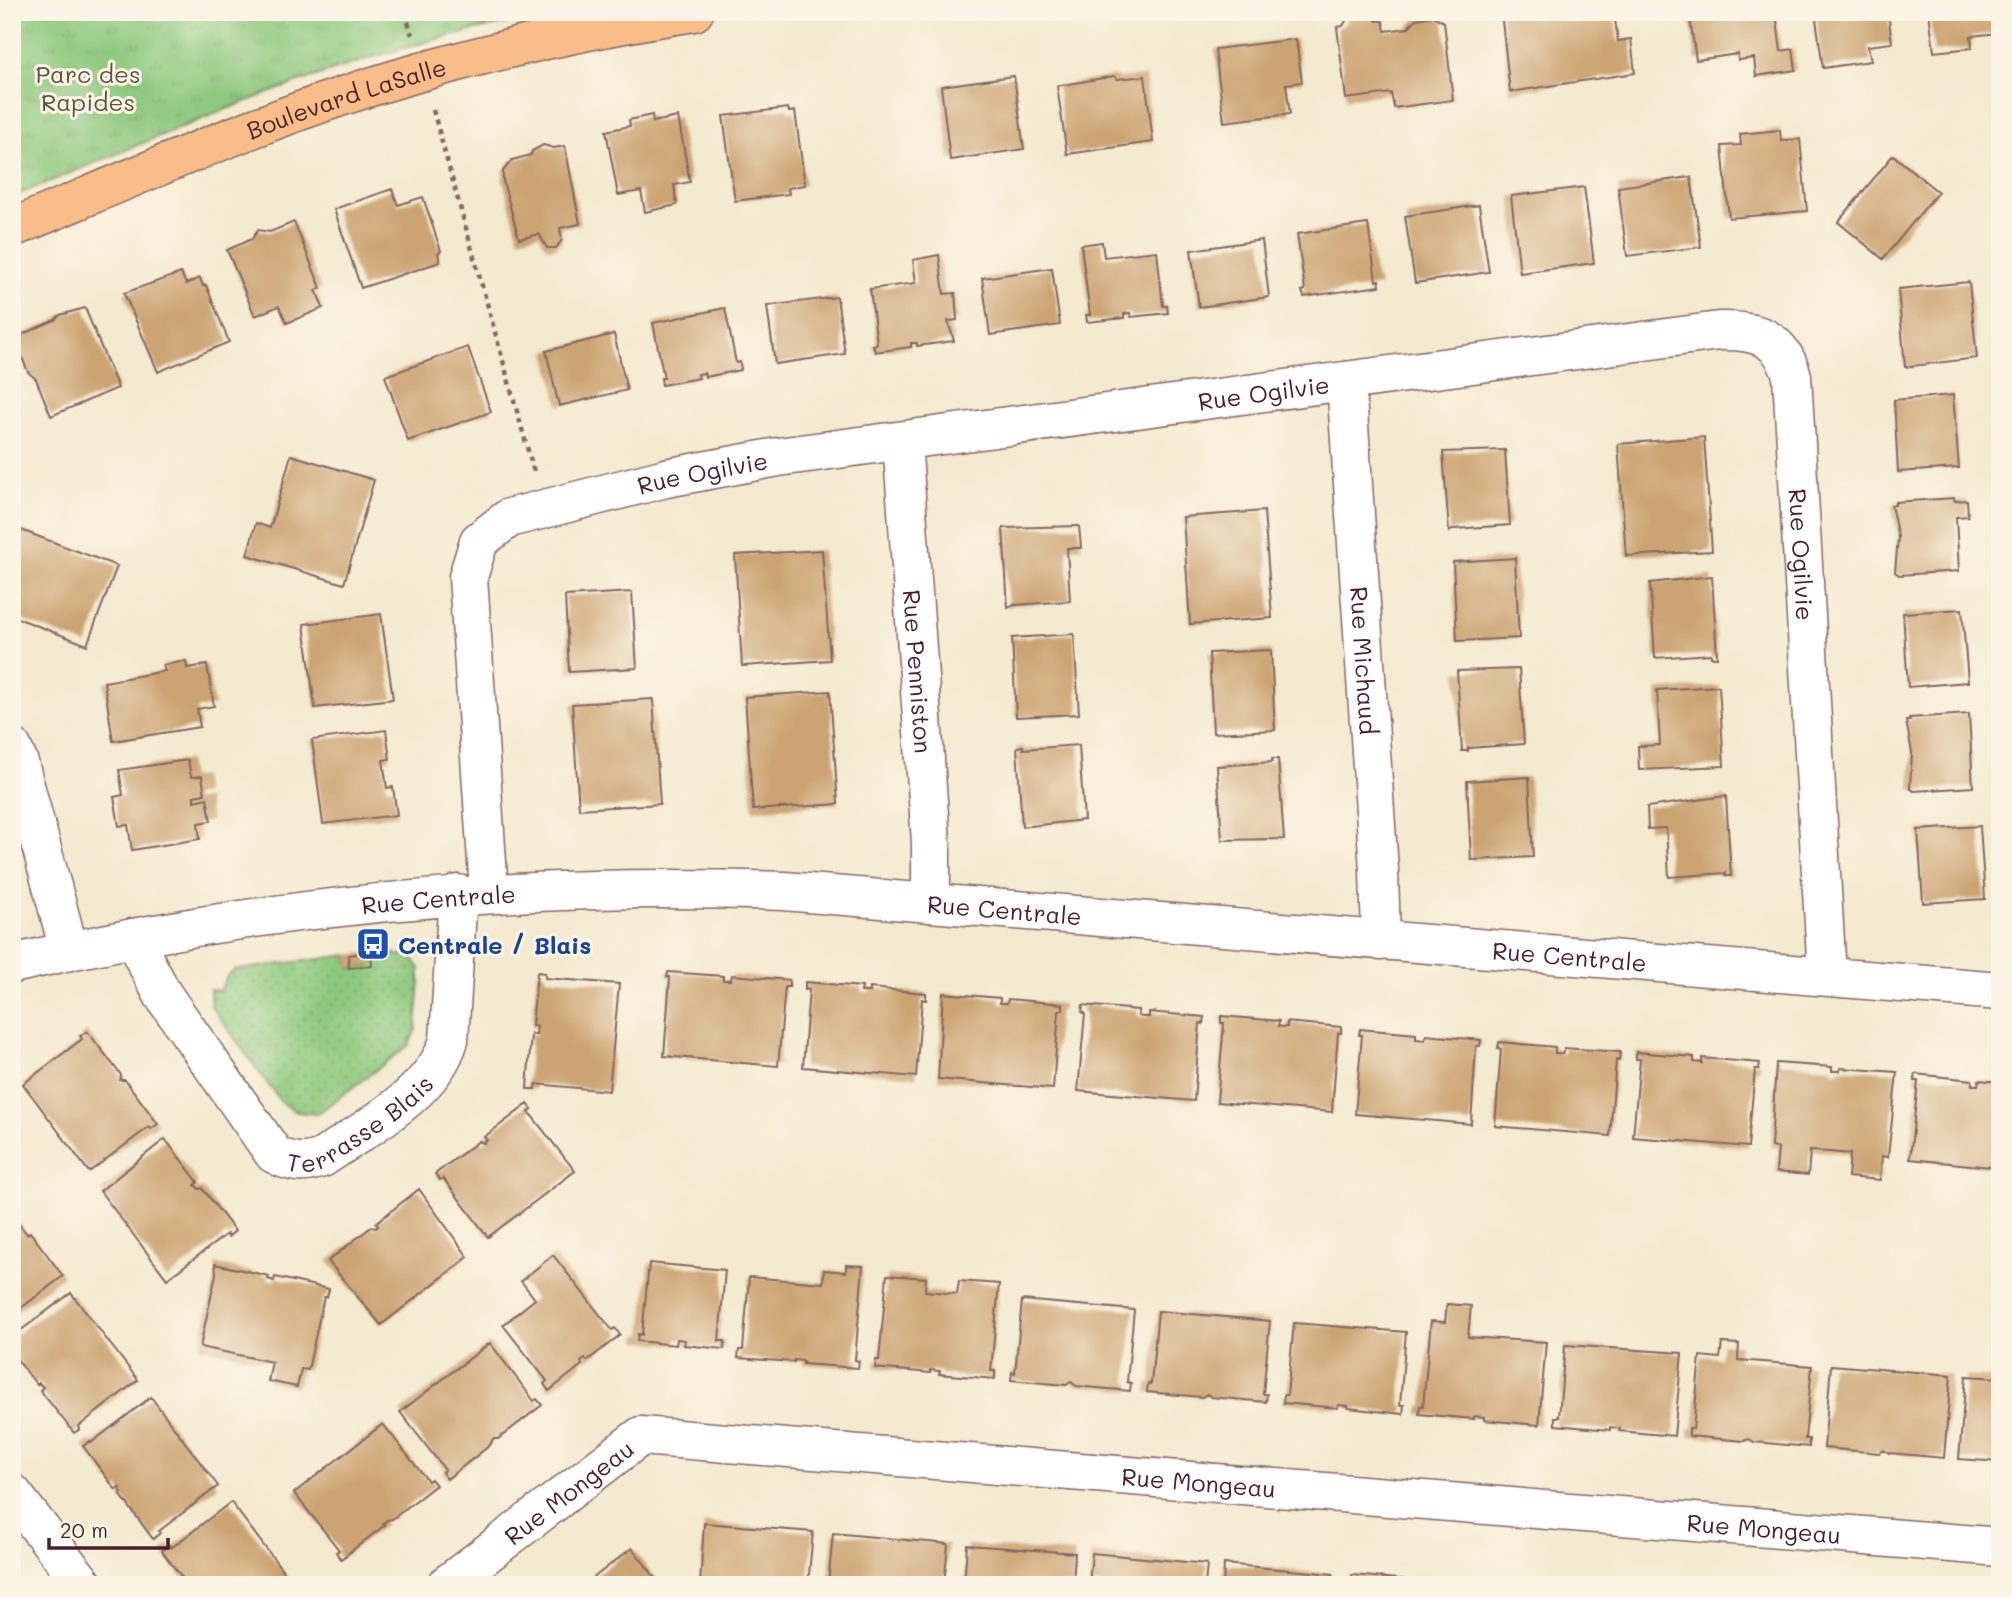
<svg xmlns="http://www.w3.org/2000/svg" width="2012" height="1597" font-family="Mali,sans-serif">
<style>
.grass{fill:url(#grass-dots);stroke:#6c7454;stroke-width:2}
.park{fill:url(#park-tufts);stroke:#6c7454;stroke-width:2}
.building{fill:#cca473}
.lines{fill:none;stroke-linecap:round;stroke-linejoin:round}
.minor-casing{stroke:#856664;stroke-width:41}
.major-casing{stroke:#856664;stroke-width:41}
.path{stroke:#856664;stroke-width:4.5;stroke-dasharray:5 5;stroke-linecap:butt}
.minor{stroke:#fff;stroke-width:38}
.major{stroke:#f8bd89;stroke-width:38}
.labels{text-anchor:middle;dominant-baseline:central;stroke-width:6;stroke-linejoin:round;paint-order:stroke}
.park-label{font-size:24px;fill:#5e5244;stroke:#fcf5e5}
.street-label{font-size:24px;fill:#4a1f2b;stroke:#fcf5e5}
.transit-label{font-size:24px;font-weight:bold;fill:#164399;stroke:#fcf5e5;text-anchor:start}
</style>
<defs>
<pattern id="grass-dots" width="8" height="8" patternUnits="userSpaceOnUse" patternTransform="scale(1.75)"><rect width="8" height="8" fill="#8dc97e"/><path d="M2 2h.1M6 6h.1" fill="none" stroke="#7bac6d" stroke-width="1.8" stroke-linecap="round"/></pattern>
<pattern id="park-tufts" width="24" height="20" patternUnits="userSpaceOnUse" patternTransform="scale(1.75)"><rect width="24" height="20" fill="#8dc97e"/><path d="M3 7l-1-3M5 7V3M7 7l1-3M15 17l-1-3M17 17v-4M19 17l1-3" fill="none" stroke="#7bac6d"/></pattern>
</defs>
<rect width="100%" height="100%" fill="#fcf5e5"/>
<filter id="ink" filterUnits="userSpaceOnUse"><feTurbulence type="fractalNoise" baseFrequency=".0143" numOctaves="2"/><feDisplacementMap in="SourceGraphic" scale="14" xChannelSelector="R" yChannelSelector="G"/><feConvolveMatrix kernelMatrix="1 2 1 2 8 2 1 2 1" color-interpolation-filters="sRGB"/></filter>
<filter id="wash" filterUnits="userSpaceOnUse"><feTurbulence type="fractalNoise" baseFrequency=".00686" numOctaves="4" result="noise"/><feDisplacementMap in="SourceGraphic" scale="28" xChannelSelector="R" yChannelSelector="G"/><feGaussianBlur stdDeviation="1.57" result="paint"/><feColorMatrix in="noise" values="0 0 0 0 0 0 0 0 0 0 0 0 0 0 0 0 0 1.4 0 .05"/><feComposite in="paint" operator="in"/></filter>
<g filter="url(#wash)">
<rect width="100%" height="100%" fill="#f3eacf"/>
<path class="grass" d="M407 950 420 969V980L416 1029 409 1045 317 1114 297 1112 281 1102 211 1006 210 989 219 991 228 975 236 970 348 955 350 968 371 966V952L388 951 400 956Z"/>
<path class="park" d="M12 12H555C509 23 461 32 415 45 277 83 145 143 12 197Z"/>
<g id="blocks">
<path class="building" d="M1501 12H1614L1618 41 1631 39 1635 73 1510 92Z
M1689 12H1776L1781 51 1793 49 1796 70 1756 76 1754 58 1738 60V54L1696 60Z
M1815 12H1888L1892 43 1868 46 1871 61 1823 68Z
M1929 12H1997L1999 33 1971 36 1972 48 1934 52Z
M1371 14 1377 21H1383L1385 31 1408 28 1416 19 1433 16 1444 22 1453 100 1394 108 1391 93 1346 99 1337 27 1343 26 1348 17Z
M1296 39 1302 82 1286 84 1290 114 1224 122 1215 49Z
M1014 76 1024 149 950 160 941 86Z
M1114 76 1118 79 1145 76 1153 142 1067 154 1057 86Z
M788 108 789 112 795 111 805 185 788 188 789 194 735 201 723 116Z
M652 115 653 122 678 117 690 182 674 185 677 205 645 212 641 191 618 195 606 131 630 126 629 120Z
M1780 130 1781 141 1800 139 1807 211 1729 218 1722 146 1741 145 1740 134Z
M543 145 554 148 565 146 580 224 560 228 562 240 556 248H547L539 234 519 239 503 181V171L512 160 531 155 532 151Z
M1893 155 1938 192 1883 259 1838 222Z
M1691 177 1701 247 1627 256 1618 187Z
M1584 187 1594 263 1520 273 1511 196Z
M392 189 398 205 423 197 441 251 438 253 440 262 361 288 334 209Z
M1479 205 1489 272 1415 283 1405 216Z
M294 222 321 288 316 290 323 308 287 323 279 306 255 316 227 250 252 239 258 230 270 232Z
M1368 224 1376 281 1379 280 1380 286 1304 297 1302 291 1305 290 1297 234Z
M1262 240 1269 297 1199 307 1191 250Z
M1102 242 1104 257 1157 251 1163 306H1167L1168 313 1131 317 1130 313 1124 314V318L1087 322 1086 315H1090L1081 245Z
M939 255 944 294 955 293 957 320 948 321 954 341 917 346V343H911V347L875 352 873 345 877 344 870 289 916 283 913 260Z
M1052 268 1060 325 990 335 982 278Z
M181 273 186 284 200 278 203 286 206 285 229 342 158 372 124 293Z
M1969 282 1977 358 1905 367 1898 289Z
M837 297 845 354 775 364 767 306Z
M85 308 118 388 51 416 36 379 28 372 14 338 55 320 60 315Z
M725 308 736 363 740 362 741 370 705 377 704 373 698 374 699 378 662 385 661 378H664L653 323Z
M614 334 627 390 559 406 546 351Z
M468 347 491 412 408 441 385 376Z
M1953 395 1959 468 1898 472 1894 400Z
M1704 437 1712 551 1626 556 1618 444Z
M1505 450 1510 525 1454 529 1449 532 1443 452Z
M291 455 374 480 344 584 247 555 256 523 270 528Z
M1954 498 1955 501 1967 500 1968 516 1956 517 1959 571 1899 575 1895 572 1898 537 1891 505H1895V502Z
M1264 511 1272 618 1190 624 1183 517Z
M1079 526 1081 548H1067L1070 601 1014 605 1008 608 1003 528Z
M13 527 117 566 87 645 12 616Z
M822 550 830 660 742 666 735 555Z
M1515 558 1519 638 1457 641 1453 562Z
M1712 576 1717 657H1711V654L1655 658 1650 583Z
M632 592 637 668 569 672 565 596Z
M1962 609 1968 682 1908 687 1903 613Z
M381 614 393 699 315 708 304 624Z
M1074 634 1079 714 1016 717 1012 638Z
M1271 650 1275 730 1213 733 1209 653Z
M186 661 187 668 207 665 214 706 197 709 200 727 113 741 104 682 165 671 163 665Z
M1519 669 1524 744 1468 748V751H1462L1457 671Z
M1719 686 1724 766 1639 770 1638 746 1660 745 1657 690Z
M830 691 838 804 753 810 745 697Z
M653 699 660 804 579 809 572 704Z
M1969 714 1973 787 1914 791 1910 788 1912 752 1906 721H1910L1909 718Z
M386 730 390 759 383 760 387 788 393 787 397 815 323 824 312 740Z
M1079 745 1084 820 1022 827 1017 747 1023 746V749Z
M1272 759H1278L1284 839 1222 840 1217 766 1272 762Z
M188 760 191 777 202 776 205 794 194 796V801L207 798 211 821 198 823 200 839 132 850 128 825 119 826 114 797 123 795 119 770Z
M1529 777 1533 857 1471 860 1467 781Z
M1726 796 1731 876H1725L1726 873 1669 877 1666 828 1648 829 1647 807Z
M1980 826 1985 899 1923 903 1918 830Z
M371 952 372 966 349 968 348 955Z
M537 972 545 973V978L619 984 609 1091 536 1084 535 1089H527L531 1034 536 1035 537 1026H532Z
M668 972 723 976V980H731L732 975 789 980V987H785L778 1066 664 1056 670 977H667Z
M805 982 862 987 861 992H870V988L926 993V1000L922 999 916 1077 803 1067 809 989 805 990Z
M943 993 1000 998V1003H1007L1008 999 1063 1004V1010H1059L1053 1089 938 1079Z
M1083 1005 1138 1010V1016L1143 1017H1149V1012L1204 1017 1203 1024 1200 1023 1194 1101 1078 1091 1085 1013 1082 1012Z
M1221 1016 1279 1021 1278 1026 1283 1027H1287V1022L1341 1027V1033H1338L1332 1112 1217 1102 1224 1023H1221Z
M1360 1029 1416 1034V1039L1425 1040 1426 1035 1481 1040 1480 1046H1476L1471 1124 1355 1114 1362 1035H1359Z
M87 1031 121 1075 120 1080H125L158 1124 151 1129 149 1127 89 1172 23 1084 82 1039 80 1036Z
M1499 1042 1555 1047V1053L1563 1054 1564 1048 1620 1052 1619 1061 1616 1060 1610 1136 1495 1126 1501 1049 1498 1048Z
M1636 1052 1694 1057V1062L1702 1063V1058L1760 1063 1759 1069H1755L1748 1147 1633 1137 1640 1059H1636Z
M1776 1063 1832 1067V1071H1840V1068L1897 1072 1888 1157 1882 1156 1880 1180 1848 1177 1850 1154 1830 1152 1810 1151 1808 1175 1776 1172 1778 1148 1771 1147Z
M1915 1074 1972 1080V1085H1978L1979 1080 2000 1082V1168L1910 1159 1918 1081H1915Z
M528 1104 532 1109 529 1112 575 1171 488 1237 443 1178 440 1180 435 1174 479 1141 484 1143 487 1140 484 1137Z
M165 1139 198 1182 195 1185 199 1189 202 1188 235 1231 228 1237 227 1234 167 1279 100 1191Z
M419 1189 468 1257 381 1325 328 1261 371 1227 376 1228 378 1226 376 1223Z
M12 1215 27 1234 30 1232 63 1276 12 1315Z
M553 1255 612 1330 615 1328 620 1335 587 1361 585 1359 581 1362 582 1365 549 1391 544 1384 547 1381 503 1325 535 1299 521 1281Z
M649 1263 725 1270 719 1341H725L724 1349 684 1345 685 1340 677 1339 676 1345 637 1341 638 1334 642 1335Z
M215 1264 269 1276 268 1279 274 1281 275 1277 329 1289 327 1297H324L308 1370 301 1369 297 1387 268 1381 272 1362 200 1347 216 1274Z
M846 1265 863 1266 855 1360 859 1361 858 1368 803 1364V1361L794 1360V1362L738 1358 739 1350H743L749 1277 823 1283 824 1270 846 1272Z
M887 1275 926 1278 925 1291 957 1294 959 1281 999 1284 991 1371H995V1379L939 1374 940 1371 930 1370V1373L875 1368 876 1360H879Z
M71 1293 138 1380 79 1426 80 1429 74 1433 40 1390 43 1387 39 1383 37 1385 12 1353V1337Z
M1022 1300 1134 1310 1127 1382 1131 1383 1130 1391 1076 1386 1071 1382 1066 1385 1011 1380 1012 1372 1015 1373Z
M1447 1304 1471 1306 1468 1337 1546 1342 1539 1425 1484 1420V1417L1474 1416V1419L1419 1414 1420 1406H1423L1431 1321 1445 1322Z
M1158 1311 1270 1321 1263 1394H1267L1266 1402 1211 1397 1207 1394 1202 1397 1147 1392 1148 1383 1151 1384Z
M1294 1323 1406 1332 1400 1405H1404L1403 1414 1348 1408V1406L1338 1405V1408L1283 1403 1284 1395H1287Z
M490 1343 534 1401 537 1399 542 1405 498 1439H493L490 1445 447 1479 442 1472 445 1470 400 1412Z
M1722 1343 1739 1344 1738 1360 1812 1366 1805 1439H1809V1447L1754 1442 1749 1439 1744 1441 1689 1436V1428L1693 1429 1700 1356 1720 1358Z
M1565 1345 1682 1353 1674 1436 1619 1431 1620 1428 1610 1427V1430L1555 1425V1417H1559Z
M1831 1365 1951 1375 1944 1458 1889 1453 1884 1450 1879 1453 1824 1448Z
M1966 1376 2000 1378V1462L1959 1459Z
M151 1397 218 1486 159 1531 160 1533 153 1539 120 1494 122 1493 119 1487 116 1490 83 1446 90 1441 91 1443Z
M383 1424 428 1481 431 1479 436 1485 392 1519 387 1520 383 1523 385 1525 341 1559 336 1552 339 1550 294 1493Z
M231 1502 264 1546 294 1585H188L167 1558 162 1551 169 1545 171 1548Z
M704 1523 813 1532 808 1585H700Z
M833 1533 948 1544 944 1585H828Z
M967 1545 1075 1553 1073 1585H964Z
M632 1548 661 1585H584Z
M1092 1553 1207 1564 1205 1585H1089Z
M1224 1564 1333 1574 1332 1585H1223Z
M1352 1575 1441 1583V1585H1351Z"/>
</g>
</g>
<g filter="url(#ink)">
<use href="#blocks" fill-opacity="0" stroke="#856664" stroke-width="2"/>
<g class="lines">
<defs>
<g id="minor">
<path id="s1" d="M1346 381 1379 870 1381 941"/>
<path id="s2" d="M902 441 931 842V903"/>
<path d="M12 747 19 763 69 950"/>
<path id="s3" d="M489 892 468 577 479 541 509 518 666 478 778 457 1719 331C1757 330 1781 337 1792 376L1827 976"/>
<path id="s4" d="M133 938 163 995 274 1154C291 1163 304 1165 322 1158 367 1127 433 1094 449 1040L458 894"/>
<path id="s5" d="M12 964C266 903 524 882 784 891L2000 991"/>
<path d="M12 1493 84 1585"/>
<path id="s6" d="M446 1585 641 1436 2000 1547"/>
</g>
<g id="major">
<path id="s7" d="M12 228C147 172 283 110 424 71 512 46 603 26 694 12"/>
</g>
</defs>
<use href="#minor" class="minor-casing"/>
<use href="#major" class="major-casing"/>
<path class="path" d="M405 12 412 35
M433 110 534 472"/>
<use href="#minor" class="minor"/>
<use href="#major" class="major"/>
</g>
</g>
<defs>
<symbol id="bus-square" viewBox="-11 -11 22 22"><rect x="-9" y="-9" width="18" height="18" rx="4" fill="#1a4fb4" stroke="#fcf5e5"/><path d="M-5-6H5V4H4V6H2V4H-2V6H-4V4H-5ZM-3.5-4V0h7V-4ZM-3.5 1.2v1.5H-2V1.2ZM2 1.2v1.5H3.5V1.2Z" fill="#fff"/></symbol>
</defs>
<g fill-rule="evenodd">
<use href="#bus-square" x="354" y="925" width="38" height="38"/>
</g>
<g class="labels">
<g class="park-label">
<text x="88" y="73">Parc des<tspan x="88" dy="28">Rapides</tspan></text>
</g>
<g class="street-label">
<text stroke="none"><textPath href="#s7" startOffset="359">Boulevard LaSalle</textPath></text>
<text stroke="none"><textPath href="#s3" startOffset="1157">Rue Ogilvie</textPath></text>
<text stroke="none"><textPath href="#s3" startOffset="590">Rue Ogilvie</textPath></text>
<text stroke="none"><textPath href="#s3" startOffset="1890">Rue Ogilvie</textPath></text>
<text stroke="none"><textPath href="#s1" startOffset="280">Rue Michaud</textPath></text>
<text stroke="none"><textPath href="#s2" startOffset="231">Rue Penniston</textPath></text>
<text stroke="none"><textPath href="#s5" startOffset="432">Rue Centrale</textPath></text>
<text stroke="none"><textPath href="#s5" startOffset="999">Rue Centrale</textPath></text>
<text stroke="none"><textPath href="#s5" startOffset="1566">Rue Centrale</textPath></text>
<text stroke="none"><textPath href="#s4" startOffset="357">Terrasse Blais</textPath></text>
<text stroke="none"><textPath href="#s6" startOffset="805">Rue Mongeau</textPath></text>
<text stroke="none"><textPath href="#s6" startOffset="154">Rue Mongeau</textPath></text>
<text stroke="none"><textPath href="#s6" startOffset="1372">Rue Mongeau</textPath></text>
</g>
<g class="transit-label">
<text x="398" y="944">Centrale / Blais</text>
</g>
</g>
<rect width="2012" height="1597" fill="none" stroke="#fcf5e5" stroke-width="42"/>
<path d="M49 1538v10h119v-10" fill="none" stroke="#4a1f2b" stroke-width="3.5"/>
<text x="60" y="1538" font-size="21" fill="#4a1f2b" stroke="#fcf5e5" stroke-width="5" paint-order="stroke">20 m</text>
</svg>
